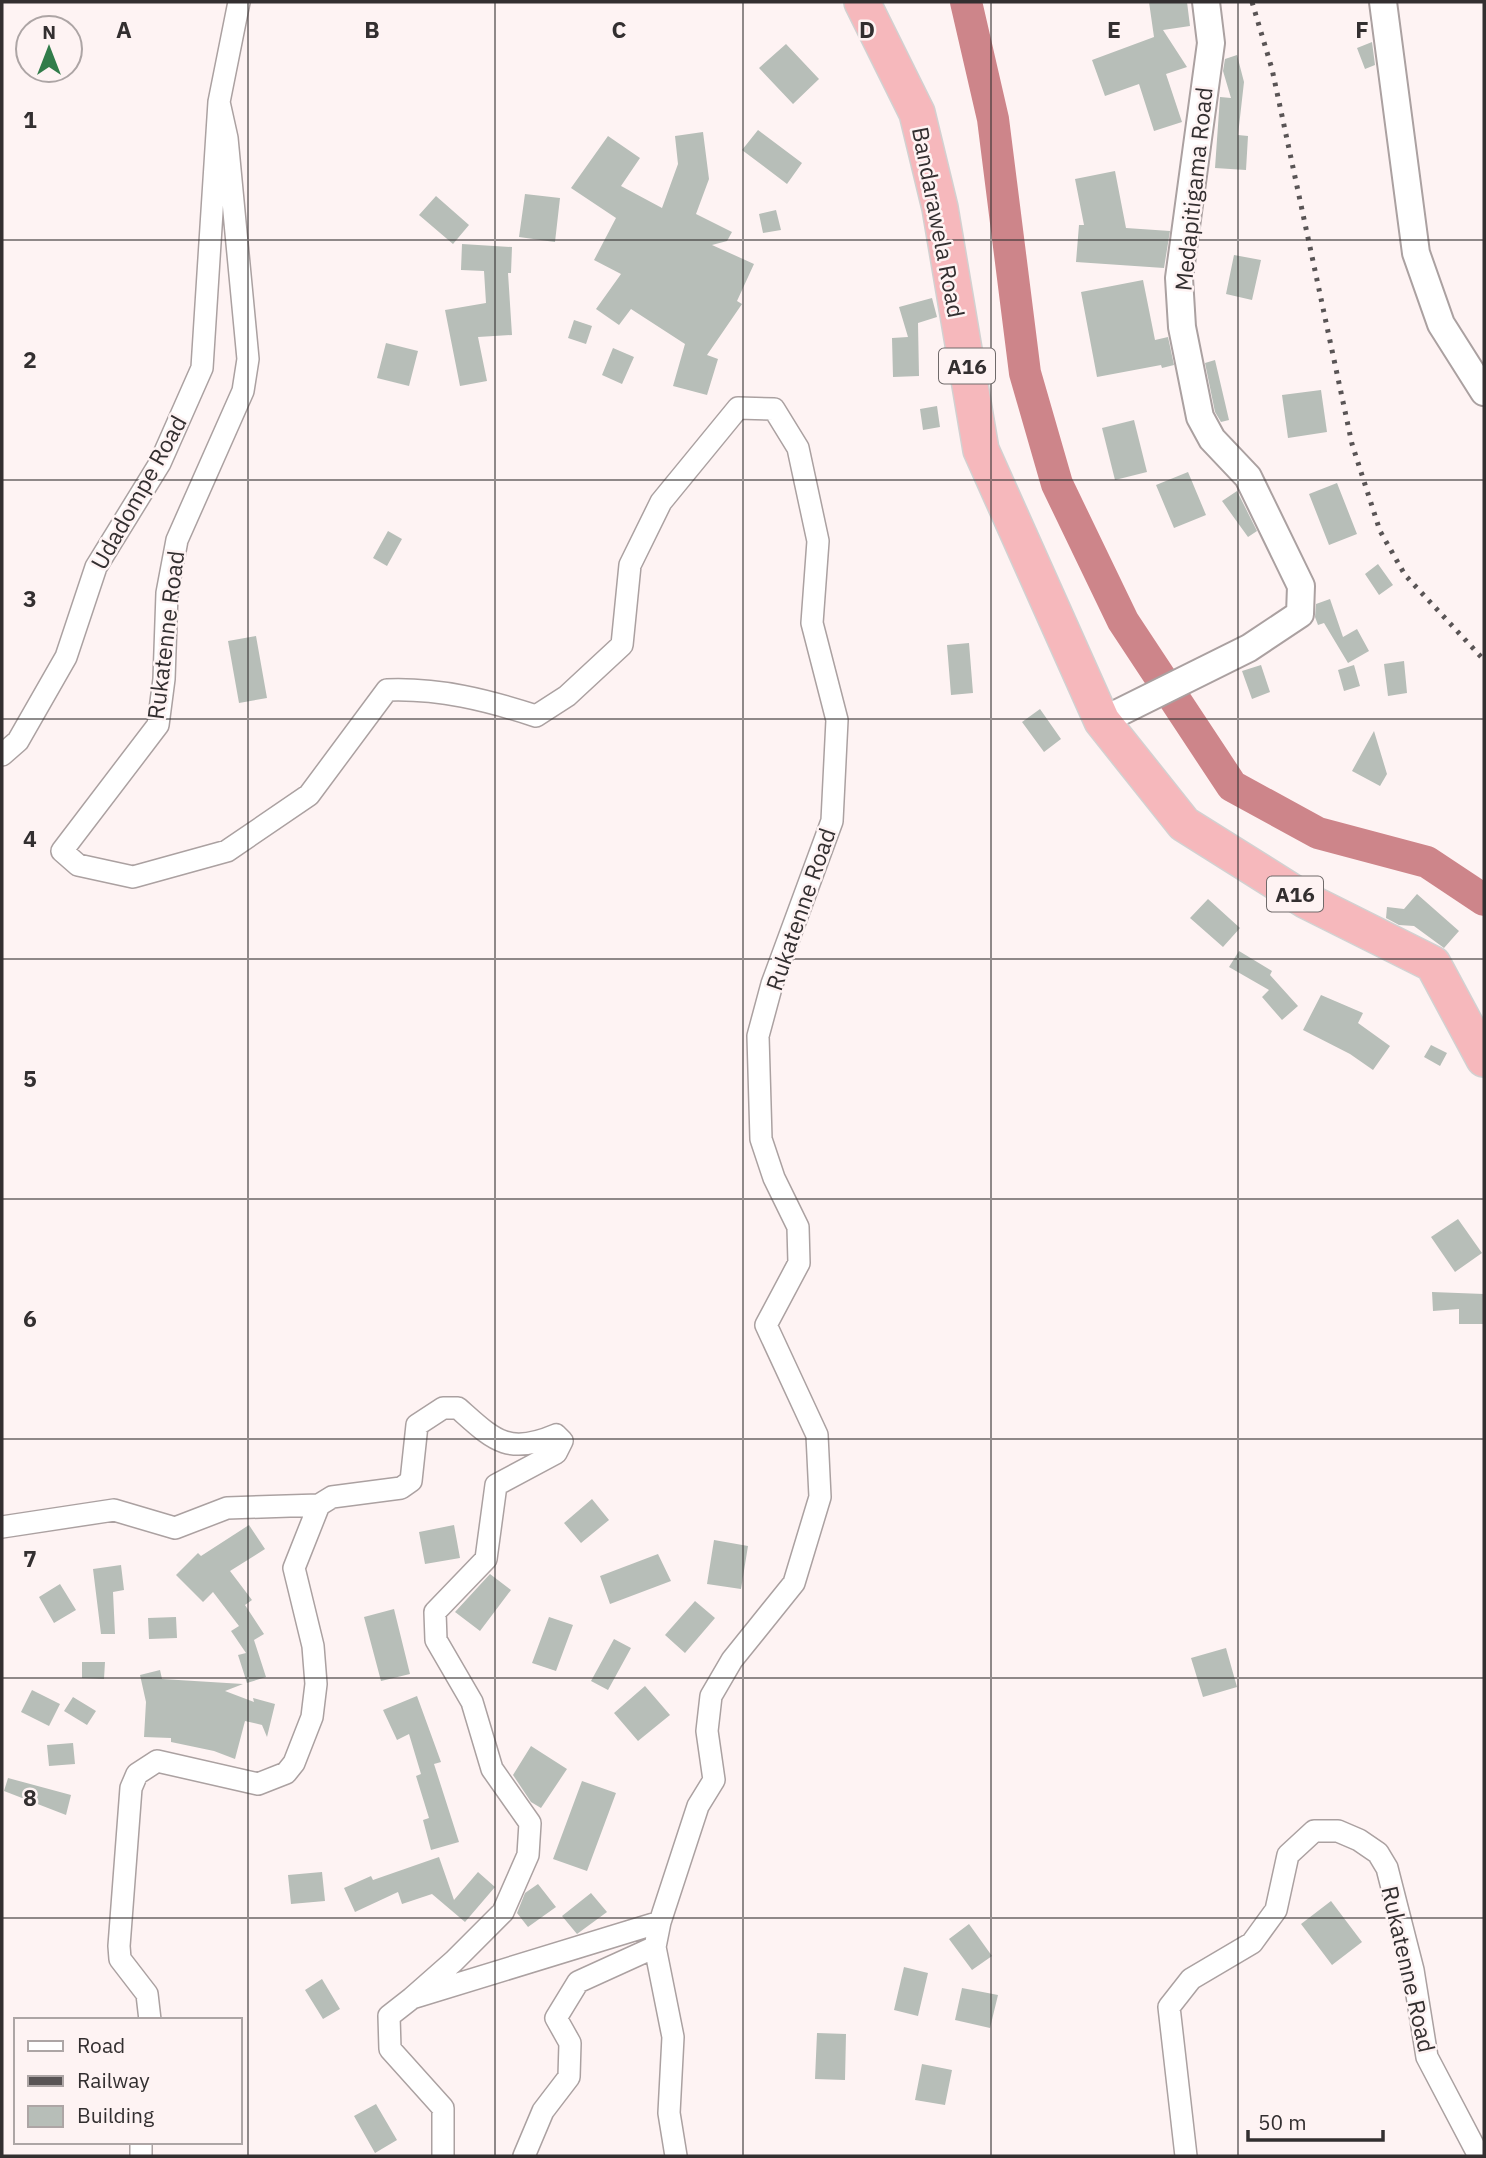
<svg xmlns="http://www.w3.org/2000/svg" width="1486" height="2158" font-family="'IBM Plex Sans',sans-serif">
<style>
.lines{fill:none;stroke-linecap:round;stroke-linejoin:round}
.river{stroke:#cd858a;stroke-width:32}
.building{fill:#b7beb8}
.minor-casing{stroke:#aba1a1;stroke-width:24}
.tertiary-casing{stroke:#aba1a1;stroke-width:30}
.trunk-casing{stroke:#d2d1d1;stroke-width:38}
.minor{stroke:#fff;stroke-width:21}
.tertiary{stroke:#fff;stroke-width:26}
.trunk{stroke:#f6b8bc;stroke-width:35}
.rail{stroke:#595455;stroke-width:5;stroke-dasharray:3.5 7;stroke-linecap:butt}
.grid{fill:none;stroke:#332f30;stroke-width:2;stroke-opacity:0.55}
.labels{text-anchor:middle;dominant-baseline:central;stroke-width:5;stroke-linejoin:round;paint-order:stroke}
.shield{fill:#fef3f3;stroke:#706a6a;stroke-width:2}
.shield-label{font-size:21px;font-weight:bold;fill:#332f30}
.street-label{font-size:23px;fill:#332f30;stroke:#fef3f3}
.grid-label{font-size:23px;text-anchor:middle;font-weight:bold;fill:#332f30;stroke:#fef3f3;stroke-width:5;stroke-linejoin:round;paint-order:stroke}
</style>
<rect width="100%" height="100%" fill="#fef3f3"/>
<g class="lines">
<path class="river" d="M966 2 993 119 1025 373 1057 484 1123 621 1232 786 1318 833 1427 862 1484 900"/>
</g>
<path class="building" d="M1149 2H1187L1190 26 1163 30 1187 67 1166 74 1182 122 1154 131 1139 84 1105 96 1092 60 1154 37Z
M1372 42 1375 65 1365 69 1357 48Z
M786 44 819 79 793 104 759 68Z
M1237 55 1244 82 1238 135 1248 136 1246 170 1215 168 1220 97 1231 98 1223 71 1225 59Z
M758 130 802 163 787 184 742 150Z
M703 132 709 179 696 214 732 232 727 241 712 245 754 264 737 301 742 304 707 355 718 359 707 395 673 386 685 344 631 309 619 325 596 309 621 274 594 260 616 218 571 188 608 136 640 158 621 186 662 208 678 164 675 136Z
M1115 171 1126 228 1170 231 1164 268 1076 262 1079 225H1084L1075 179Z
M525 194 560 198 555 242 519 237Z
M436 196 469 225 453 244 419 215Z
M776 210 781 230 763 233 759 214Z
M462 244 512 247 511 273H508L512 335 478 337 487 381 460 386 445 310 486 303 484 271 461 270Z
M1234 255 1261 260 1252 300 1226 294Z
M1143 280 1155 340 1168 337 1174 365 1162 368 1161 365 1097 377 1081 292Z
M932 298 937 317 918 323 919 376 893 377 892 338 908 337 899 307Z
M574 320 592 326 586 344 568 338Z
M386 343 418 351 409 386 377 378Z
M613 348 634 357 622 384 602 375Z
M1215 360 1229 420 1221 422 1215 412 1205 363Z
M1321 390 1327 432 1288 438 1282 395Z
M937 406 940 427 923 430 920 409Z
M1134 420 1147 472 1115 480 1102 428Z
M1188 472 1206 515 1174 528 1156 485Z
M1337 483 1357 534 1329 545 1309 494Z
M1237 491 1257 531 1248 537 1222 501Z
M388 531 402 539 387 566 373 558Z
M1378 564 1393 585 1379 595 1365 574Z
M1330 599 1343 637 1357 629 1369 651 1348 663 1324 623 1318 625 1315 617 1316 604Z
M256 636 267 698 239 703 228 641Z
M969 643 973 693 951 695 947 645Z
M1404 661 1407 693 1388 696 1384 664Z
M1261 665 1270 692 1252 699 1242 671Z
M1354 665 1360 686 1344 691 1338 670Z
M1040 709 1061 739 1044 752 1022 722Z
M1374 731 1387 774 1380 786 1352 771Z
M1417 894 1459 931 1444 948 1414 926 1399 925 1386 918 1387 907 1404 909Z
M1208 899 1240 928 1223 947 1190 918Z
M1239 951 1272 971 1270 975 1298 1006 1282 1020 1262 997 1269 990 1229 967Z
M1321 995 1363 1013 1358 1023 1390 1046 1373 1070 1350 1054 1303 1030Z
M1431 1045 1447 1053 1440 1066 1424 1057Z
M1458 1219 1482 1253 1455 1272 1431 1237Z
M1432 1292 1484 1294V1324H1459V1309L1433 1311Z
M592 1499 609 1520 581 1543 564 1523Z
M249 1525 265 1549 230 1571 252 1600 245 1605 264 1634 254 1640 266 1677 247 1683 238 1655 246 1653 231 1631 239 1626 213 1592 203 1602 176 1575 198 1553 201 1556Z
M454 1525 460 1558 425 1564 419 1532Z
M714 1540 748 1546 741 1589 707 1584Z
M658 1554 671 1581 610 1604 600 1576Z
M121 1565 124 1590 113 1592 115 1634H101L93 1569Z
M490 1574 511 1590 480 1631 455 1612Z
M60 1584 76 1610 54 1623 39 1597Z
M695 1601 715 1618 685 1653 665 1635Z
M394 1609 410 1674 381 1681 364 1617Z
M176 1617 177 1638 149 1639 148 1618Z
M549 1617 573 1625 556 1671 532 1663Z
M614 1639 631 1648 608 1690 591 1681Z
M1226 1648 1237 1687 1203 1697 1191 1658Z
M82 1662H105L104 1679 82 1678Z
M160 1670 162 1679 243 1684 225 1691 254 1702 253 1698 275 1704 267 1737 262 1725 245 1721 235 1759 214 1751 171 1742V1738L144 1737 146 1702 140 1675Z
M645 1686 670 1715 638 1741 614 1713Z
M32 1690 60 1704 49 1726 21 1712Z
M417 1696 441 1762 434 1764 459 1842 431 1850 423 1820 429 1818 416 1776 421 1774 409 1734 397 1740 383 1710Z
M73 1697 96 1711 87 1725 64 1711Z
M73 1743 75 1764 49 1766 47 1745Z
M531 1746 567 1769 541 1808 531 1802 513 1775Z
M8 1778 71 1795 66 1815 4 1791Z
M582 1781 616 1793 587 1871 553 1859Z
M439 1857 454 1900 478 1872 495 1887 465 1922 432 1894 402 1904 398 1892 355 1912 344 1888 371 1876 373 1880Z
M322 1872 325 1901 291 1904 288 1875Z
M538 1884 556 1907 528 1927 517 1913 525 1893Z
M591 1893 607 1912 577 1934 562 1916Z
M1331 1901 1362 1942 1332 1965 1301 1924Z
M969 1924 992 1956 972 1970 949 1939Z
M904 1967 928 1973 918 2016 894 2010Z
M322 1979 340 2009 323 2019 305 1990Z
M962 1988 998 1995 990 2028 955 2020Z
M817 2033 846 2034 845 2080 815 2079Z
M922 2064 952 2070 945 2105 915 2100Z
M376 2104 397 2140 375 2153 354 2116Z"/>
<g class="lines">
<defs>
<path id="minor" d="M219 102 227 138 248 359 243 391 177 540 167 593 164 679 158 725 62 851 78 865 133 877 227 851 309 795 387 690C439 688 487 700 536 716L567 696 622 645 630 565 661 502 738 408 774 409 798 448 818 541 812 623 837 720 832 821 772 984 758 1036 761 1139 774 1178 798 1227 799 1263 766 1325 817 1435 820 1497 794 1583 732 1660 711 1696 707 1731 714 1780 698 1806 660 1922 655 1947 673 2037 669 2113 676 2156
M2 755 18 741 66 657 96 567 160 463 202 368 219 102 239 2
M2 1527 114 1510 175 1528 227 1508 319 1505
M150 2020 147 1994 120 1959 119 1946 131 1788 137 1774 157 1761 258 1784 286 1773 294 1763 312 1717 316 1684 313 1646 294 1568 319 1505 332 1497 401 1488 411 1481 417 1425 443 1408H458C493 1439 507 1456 556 1435L562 1441 556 1453 496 1485 486 1559 435 1612 436 1640 472 1702 492 1769 530 1823 528 1855 503 1912 454 1961 412 1998
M141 2156V2142
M443 2156V2108L390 2049 389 2016 412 1998 660 1922
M524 2156 543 2111 569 2077 570 2043 556 2018 578 1982 655 1947
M1186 2156 1169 2007 1191 1979 1252 1943 1276 1910 1288 1855 1314 1831H1338L1359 1840 1378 1853 1387 1868 1413 1970 1427 2057 1479 2156"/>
<path id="tertiary" d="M1383 2 1416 253 1441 324 1484 392
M1102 721 1249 648 1300 614 1301 586 1248 477 1212 439 1200 417 1182 327 1179 278 1211 43 1206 2"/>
<path id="trunk" d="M862 2 917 113 940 208 981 450 1102 721 1184 824 1305 900 1433 964 1484 1059"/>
</defs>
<use href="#minor" class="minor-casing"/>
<use href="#tertiary" class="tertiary-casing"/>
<use href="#trunk" class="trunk-casing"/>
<use href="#minor" class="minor"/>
<use href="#tertiary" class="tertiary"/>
<use href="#trunk" class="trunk"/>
<path class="rail" d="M1252 2 1272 69 1352 444 1380 531 1405 575 1484 660"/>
</g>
<path class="grid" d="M248 2V2156M495 2V2156M743 2V2156M991 2V2156M1238 2V2156M2 240H1484M2 480H1484M2 719H1484M2 959H1484M2 1199H1484M2 1439H1484M2 1678H1484M2 1918H1484"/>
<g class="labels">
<g class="shield">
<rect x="939" y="348.5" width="56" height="35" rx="5"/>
<rect x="1267" y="876.5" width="56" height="35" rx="5"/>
</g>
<g class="shield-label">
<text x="967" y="366">A16</text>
<text x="1295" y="894">A16</text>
</g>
<g class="street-label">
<text transform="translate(1193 189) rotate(-84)">Medapitigama Road</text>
<text transform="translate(939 222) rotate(79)">Bandarawela Road</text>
<text transform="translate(138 492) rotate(-61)">Udadompe Road</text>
<text transform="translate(165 635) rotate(-83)">Rukatenne Road</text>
<text transform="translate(800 909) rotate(-71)">Rukatenne Road</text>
<text transform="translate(1409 1969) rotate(77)">Rukatenne Road</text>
</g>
</g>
<g class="grid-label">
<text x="124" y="38">A</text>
<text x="372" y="38">B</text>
<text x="619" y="38">C</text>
<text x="867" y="38">D</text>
<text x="1114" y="38">E</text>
<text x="1362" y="38">F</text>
<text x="30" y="128">1</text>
<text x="30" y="368">2</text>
<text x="30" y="607">3</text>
<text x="30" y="847">4</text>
<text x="30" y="1087">5</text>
<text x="30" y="1327">6</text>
<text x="30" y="1567">7</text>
<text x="30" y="1806">8</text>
</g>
<rect width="1486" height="2158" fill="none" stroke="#332f30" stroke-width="7"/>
<rect x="14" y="2018" width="228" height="126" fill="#fef3f3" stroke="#ada5a5" stroke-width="2"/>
<rect x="28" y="2041" width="35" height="10" fill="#ffffff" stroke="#ada5a5" stroke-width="2"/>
<text x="77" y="2053" font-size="21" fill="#332f30">Road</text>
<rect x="28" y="2076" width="35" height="10" fill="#595455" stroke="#ada5a5" stroke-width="2"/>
<text x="77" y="2088" font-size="21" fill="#332f30">Railway</text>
<rect x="28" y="2106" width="35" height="21" fill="#b7beb8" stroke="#ada5a5" stroke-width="2"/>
<text x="77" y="2123" font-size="21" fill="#332f30">Building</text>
<g transform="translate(49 49)"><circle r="33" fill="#fef3f3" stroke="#ada5a5" stroke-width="2"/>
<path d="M0-5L12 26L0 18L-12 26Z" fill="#317c4a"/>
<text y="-10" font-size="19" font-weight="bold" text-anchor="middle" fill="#332f30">N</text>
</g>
<path d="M1248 2130v10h135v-10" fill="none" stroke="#332f30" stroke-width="3.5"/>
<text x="1258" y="2130" font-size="21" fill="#332f30" stroke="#fef3f3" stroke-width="5" paint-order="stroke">50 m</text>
</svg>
